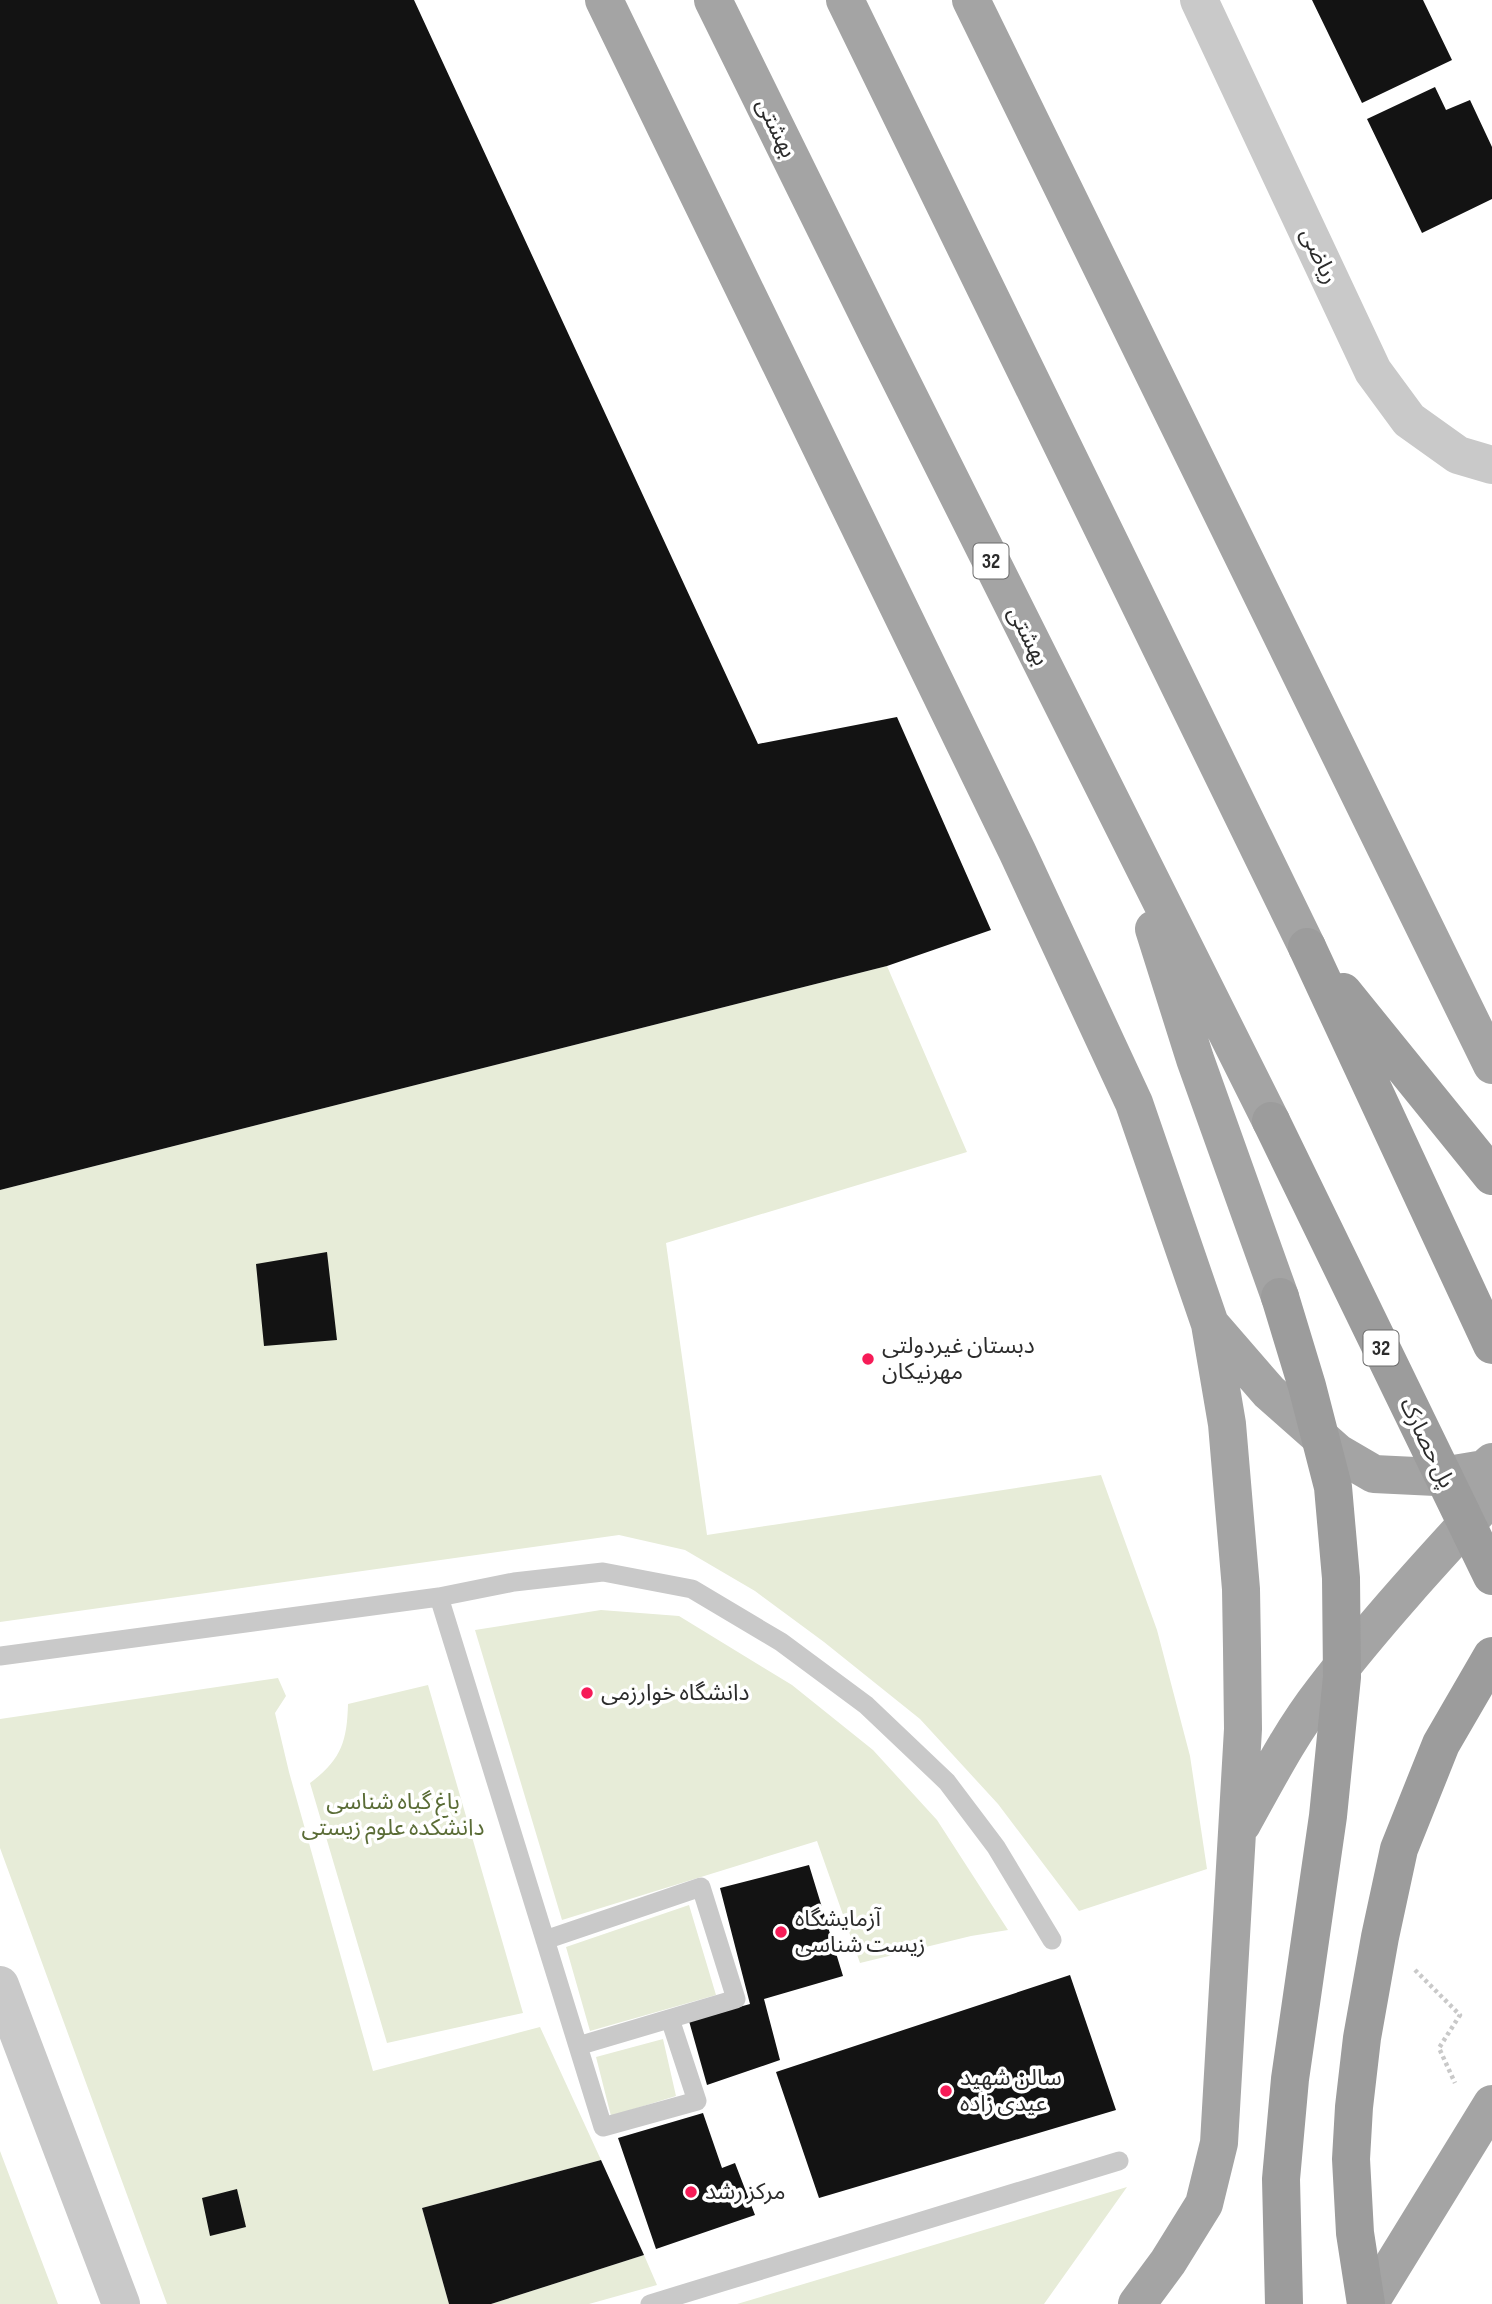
<svg xmlns="http://www.w3.org/2000/svg" width="1492" height="2304" font-family="'Sofia Sans Condensed','Noto Sans Arabic',sans-serif">
<style>
.green{fill:#e7ecd8}
.building{fill:#131313}
.lines{fill:none;stroke-linecap:round;stroke-linejoin:round}
.path{stroke:#c9c9c9;stroke-width:4.5;stroke-dasharray:3.5 3.5;stroke-linecap:butt}
.service{stroke:#c9c9c9;stroke-width:19}
.minor{stroke:#c9c9c9;stroke-width:38}
.primary{stroke:#a4a4a4;stroke-width:38}
.trunk{stroke:#9c9c9c;stroke-width:38}
.poi-dot{fill:#f61b57;stroke:#fff;stroke-width:2.5}
.labels{text-anchor:middle;dominant-baseline:central;stroke-width:7;stroke-linejoin:round;paint-order:stroke}
.shield{fill:#fff;stroke:#6b6b6b;stroke-width:2}
.shield-label{font-size:21px;font-weight:bold;fill:#2c2c2c}
.street-label{font-size:23px;fill:#2c2c2c;stroke:#fff}
.poi-label{font-size:23px;fill:#2c2c2c;stroke:#fff;text-anchor:start}
.park-label{font-size:23px;fill:#5a6c36;stroke:#fff}
</style>
<rect width="100%" height="100%" fill="#fff"/>
<path class="green" d="M887 966 967 1152 666 1243 707 1535 1101 1475 1157 1630 1190 1756 1207 1869 1079 1911 998 1804 920 1719 824 1642 755 1591 685 1550 619 1535 0 1622V1190Z
M601 1610 679 1616 792 1685 873 1750 937 1820 1008 1930 971 1936 860 1963 817 1841 562 1920 475 1630Z
M278 1678 286 1696 275 1713 289 1772 373 2071 540 2027 601 2160 422 2208 449 2304H167L0 1848V1719Z
M428 1685 523 2013 387 2043 310 1783C341 1760 347 1742 348 1704Z
M689 1905 716 1995 590 2031 566 1947Z
M663 2039 676 2096 611 2116 596 2057Z
M0 2151 58 2304H0Z
M1127 2187 1044 2304H737Z
M644 2255 657 2285 589 2304H491Z"/>
<path class="building" d="M0 0H414L758 744 897 717 991 930 887 966 0 1190Z
M1312 0H1423L1452 60 1362 103Z
M1435 87 1446 110 1470 100 1492 147V199L1422 233 1367 119Z
M327 1252 337 1340 264 1346 256 1264Z
M809 1865 843 1976 764 1999 780 2060 707 2085 689 2021 750 2004 720 1888Z
M1070 1975 1116 2110 819 2198 776 2072Z
M703 2113 722 2168 735 2163 755 2215 656 2249 618 2138Z
M601 2160 644 2255 491 2304H449L422 2208Z
M237 2189 246 2227 210 2236 202 2198Z"/>
<g class="lines">
<path class="path" d="M1415 1970 1460 2015 1439 2048 1455 2083"/>
<path class="service" d="M439 1597 603 2127 697 2101 670 2019
M0 1656 439 1597 514 1582 603 1572 692 1589 781 1642 866 1705 947 1782 996 1847 1052 1940
M545 1940 701 1887 736 1999 578 2046
M650 2304 1119 2161"/>
<path class="minor" d="M1199 0 1373 371 1409 420 1458 455 1492 465
M0 1985 121 2304"/>
<path class="primary" d="M604 0 1017 851 1134 1103 1210 1324 1227 1424 1241 1589 1242 1649 1243 1729 1219 2143 1204 2204 1168 2262 1137 2304
M713 0 878 335 1271 1121
M845 0 1307 947
M971 0 1492 1065
M1154 929 1195 1059 1280 1297
M1210 1324 1269 1392 1338 1453 1374 1474 1436 1477 1484 1469 1492 1462
M1242 1824C1267 1779 1291 1732 1323 1691 1375 1623 1434 1559 1492 1496
M1369 2304 1492 2104"/>
<path class="trunk" d="M1307 947 1492 1345
M1343 992 1492 1176
M1271 1121 1492 1576
M1280 1297 1307 1386 1333 1487 1341 1578 1342 1677 1328 1816 1290 2079 1281 2179 1284 2304
M1366 2304 1355 2233 1351 2159 1354 2107 1362 2038 1380 1937 1399 1849 1441 1744 1492 1656"/>
</g>
<g class="poi-dot">
<circle cx="868" cy="1359" r="7"/>
<circle cx="587" cy="1693" r="7"/>
<circle cx="781" cy="1932" r="7"/>
<circle cx="946" cy="2091" r="7"/>
<circle cx="691" cy="2192" r="7"/>
</g>
<g class="labels">
<g class="shield">
<rect x="973.5" y="543.5" width="35" height="35" rx="5"/>
<rect x="1363.5" y="1330.5" width="35" height="35" rx="5"/>
</g>
<g class="shield-label">
<text x="991" y="561">32</text>
<text x="1381" y="1348">32</text>
</g>
<g class="street-label">
<text transform="translate(776 128) rotate(64)">بهشتى</text>
<text transform="translate(1319 256) rotate(65)">ریاضی</text>
<text transform="translate(1028 636) rotate(63)">بهشتى</text>
<text transform="translate(1427 1443) rotate(64)">پل حصارک</text>
</g>
<g class="poi-label">
<text x="882" y="1346">دبستان غیردولتی<tspan x="882" dy="26">مهرنیکان</tspan></text>
<text x="601" y="1693">دانشگاه خوارزمی</text>
<text x="795" y="1919">آزمایشگاه<tspan x="795" dy="26">زیست شناسی</tspan></text>
<text x="960" y="2078">سالن شهید<tspan x="960" dy="26">عیدی زاده</tspan></text>
<text x="705" y="2192">مرکز رشد</text>
</g>
<g class="park-label">
<text x="393" y="1802">باغ گیاه شناسی<tspan x="393" dy="26">دانشکده علوم زیستی</tspan></text>
</g>
</g>
</svg>
